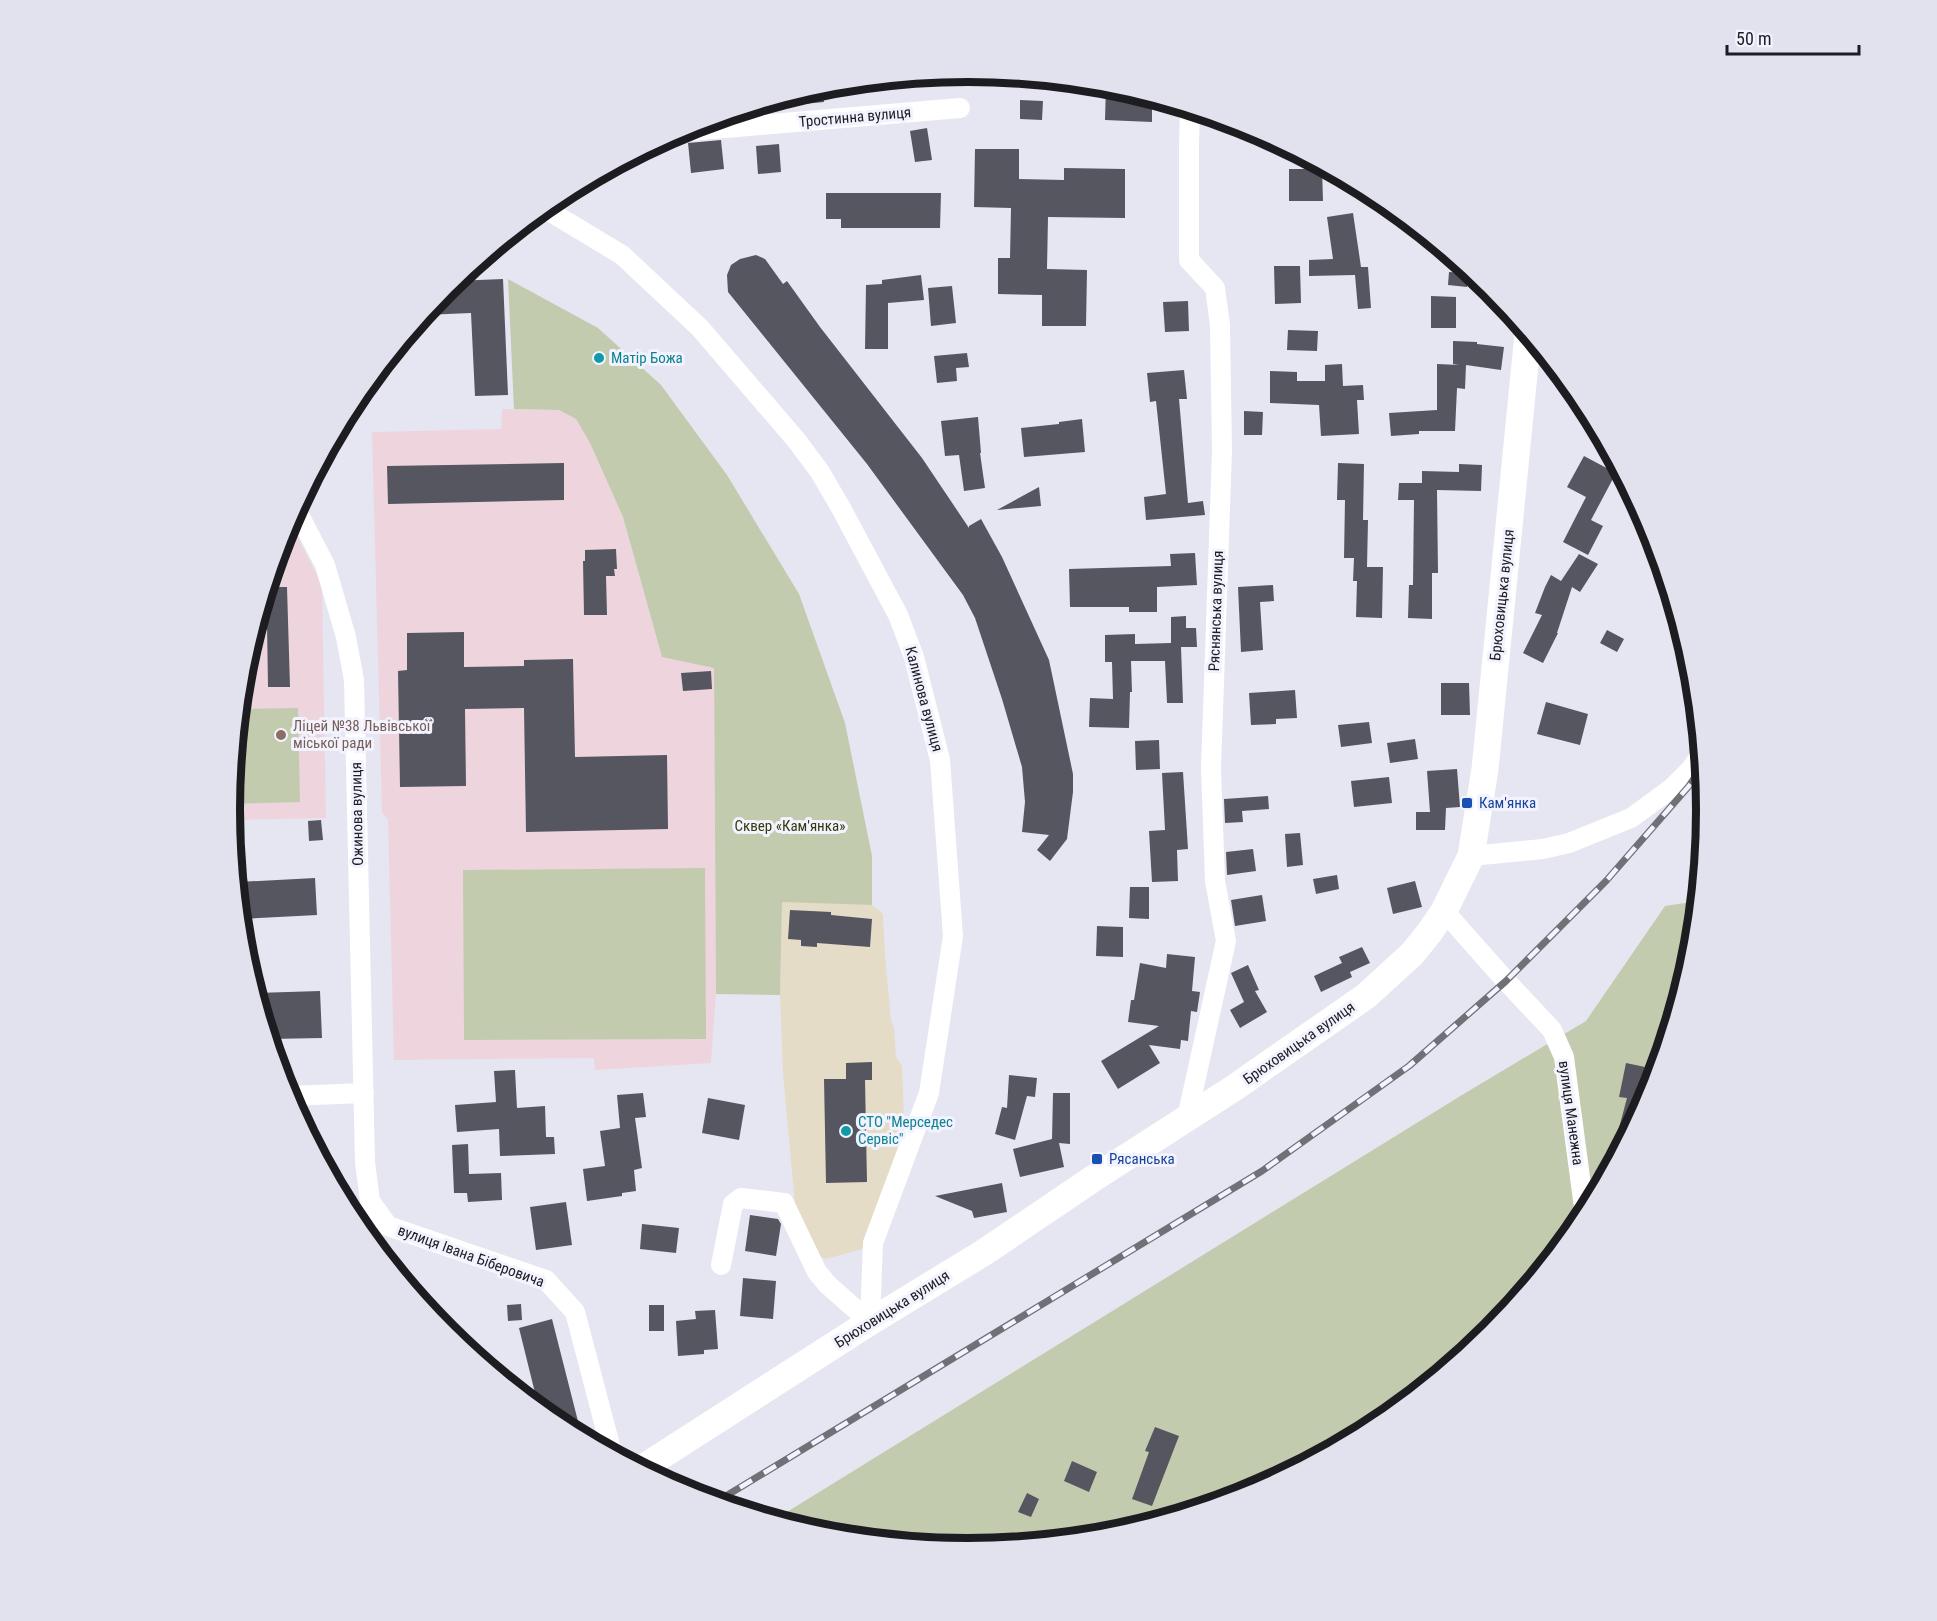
<svg xmlns="http://www.w3.org/2000/svg" width="1937" height="1621" font-family="'Roboto Condensed',sans-serif">
<style>
.commercial{fill:#e5dcc7}
.education{fill:#eed5dd}
.green{fill:#c2cbae}
.building{fill:#555660}
.lines{fill:none;stroke-linecap:round;stroke-linejoin:round}
.minor{stroke:#fff;stroke-width:20}
.secondary{stroke:#fff;stroke-width:27}
.rail-casing{stroke:#707077;stroke-width:7}
.rail{stroke:#f2f3ff;stroke-width:4.5;stroke-dasharray:14;stroke-linecap:butt}
.culture-dot{fill:#0f9aa8;stroke:#f2f3ff;stroke-width:2}
.education-dot{fill:#8d6e63;stroke:#f2f3ff;stroke-width:2}
.transit-dot{fill:#1a4fb4;stroke:#f2f3ff;stroke-width:2}
.labels{text-anchor:middle;dominant-baseline:central;stroke-width:6;stroke-linejoin:round;paint-order:stroke}
.street-label{font-size:15px;fill:#1d1d21;stroke:#f2f3ff}
.culture-label{font-size:15px;fill:#0d838f;stroke:#f2f3ff;text-anchor:start}
.education-label{font-size:15px;fill:#785e54;stroke:#f2f3ff;text-anchor:start}
.transit-label{font-size:15px;fill:#164399;stroke:#f2f3ff;text-anchor:start}
.park-label{font-size:15px;fill:#303c09;stroke:#f2f3ff}
.rim{fill:none;stroke:#1d1d21;stroke-width:8}
</style>
<rect width="100%" height="100%" fill="#e5e6f1"/>
<path class="commercial" d="M782 901 872 905 883 914 885 956 891 1020 894 1028 896 1057 902 1066 905 1143 862 1249 826 1259 819 1256 795 1205 783 1073 780 995Z"/>
<path class="education" d="M502 409 559 410 576 419 590 443 623 517 662 657 714 667 716 994 711 1063 595 1070 594 1058 394 1060 388 820 382 812 372 432 501 429Z
M290 522 322 585 326 818 231 820 230 810 244 666Z"/>
<path class="green" d="M508 279 598 328 661 385 727 475 799 594 845 723 872 856V905L782 902 780 995 716 994 714 668 662 657 623 517 590 443 576 419 559 410 514 409Z
M298 708 300 802 231 804 240 709Z
M705 868 706 1039 464 1040 463 870Z
M1698 901 1693 955 1651 1093 1582 1221 1490 1333 1378 1425 1251 1493 1112 1535 968 1549 824 1535 774 1520 1462 1095 1586 1021 1665 906Z"/>
<path class="building" d="M1106 86 1152 98V122L1105 120Z
M822 87 824 102 784 106 783 99Z
M1020 100 1043 101 1042 120 1020 119Z
M927 128 932 160 915 162 910 131Z
M721 140 724 169 691 173 688 143Z
M779 144 781 172 758 174 756 146Z
M975 149H1019V179L1064 180V168L1125 169V218L1048 217 1047 269 1087 270 1086 326H1042V295L998 294V258H1010L1011 208 974 207Z
M1289 169H1322L1323 201H1289Z
M826 193H941L940 228H841V219H826Z
M1353 213 1361 267H1368L1371 308 1358 309 1355 275 1309 276V260L1333 259 1327 217Z
M756 255 765 259 783 284 787 281 820 327 922 458 969 528V526L981 519 1002 557 1049 660 1073 774V792L1067 839 1050 861 1037 850 1049 835 1022 832 1025 802 1022 767 1002 699 975 618 963 595 867 464 728 292 727 275 731 265 740 259Z
M1274 266H1300L1301 303 1275 304Z
M1449 272 1468 273 1467 287 1448 285Z
M921 275 924 300 888 303V349H865L866 285 882 284V280Z
M503 279 508 395 475 396 471 313 424 315 447 288 455 281Z
M952 286 956 323 931 326 928 288Z
M1431 296 1456 297V328H1431Z
M1188 301 1189 331 1165 332 1163 302Z
M1288 330 1318 331 1317 351 1287 350Z
M1453 341 1477 342V344L1504 347 1501 370 1466 365 1465 389 1457 388 1455 431H1419V434L1391 436 1389 413 1437 410V364L1459 365 1453 364Z
M967 353 969 367 956 368 957 381 937 383 934 356Z
M1342 364 1343 386 1363 385 1364 400H1357L1359 434 1321 436 1319 405 1270 403V371L1297 372V381H1325V365Z
M1184 370 1187 399H1179L1188 503 1203 501 1205 515 1146 520 1144 497 1166 494 1156 401 1150 402 1147 373Z
M1244 411 1263 412 1262 435H1244Z
M978 417 981 453H980L985 488 964 491 959 455 945 456 941 421Z
M1082 419 1085 452 1024 457 1021 428 1059 424V422Z
M1584 456 1616 473 1591 520 1603 526 1588 555 1563 542 1586 497 1567 487Z
M564 463V500L388 504 387 466Z
M1338 463 1364 464 1363 520H1368L1367 567H1383L1382 618 1356 617 1357 581H1353L1354 558H1344L1345 500H1337Z
M1459 464 1482 465 1481 491 1437 490 1438 573H1432V619L1408 618 1409 585H1413L1414 500H1398L1399 483H1422V471L1459 472Z
M1039 487 1041 506 997 510Z
M616 549 617 569H614L615 576H606L607 615H584L583 561H585V550Z
M1195 553 1197 585 1157 587V612H1129V607H1070L1069 569 1171 566 1170 554Z
M1579 554 1598 564 1580 592 1572 587 1557 633H1558L1543 663 1523 653 1542 615 1535 613 1545 587 1551 575 1561 581Z
M1273 585 1274 601 1260 602 1263 650 1241 652 1238 587Z
M268 587H287L290 687H268L267 623H257Z
M1186 616V628H1196L1197 647H1181L1183 703H1167L1165 661H1131L1132 692H1130L1129 728 1089 727 1090 698 1113 699 1112 662H1105V635L1135 634V644L1171 643V617Z
M1607 630 1624 639 1617 652 1600 643Z
M464 632V667L524 666V660L573 659 575 757 667 755 668 829 526 832 524 708 465 709 466 786 400 787 398 671 407 670V633Z
M711 671 712 689 683 691 681 673Z
M1441 683H1469L1470 715H1441Z
M1295 690 1297 718 1276 719V724L1251 725 1249 693Z
M1546 702 1588 714 1580 745 1537 734Z
M1369 722 1372 743 1341 747 1338 725Z
M1415 739 1418 759 1390 763 1387 743Z
M1159 740 1160 769 1136 770 1135 741Z
M1457 769 1460 807 1446 808 1445 830H1416V812H1430L1427 771Z
M1183 772 1188 849 1177 850 1178 881 1152 882 1149 831 1165 830 1162 773Z
M1389 777 1392 803 1354 807 1351 781Z
M1268 796 1269 809 1242 811 1243 822 1225 823 1224 799Z
M321 820 323 840 309 841 308 821Z
M1300 833 1303 865 1287 867 1285 834Z
M1253 849 1256 871 1227 875 1226 852Z
M1337 875 1339 889 1316 894 1313 879Z
M315 878 317 915 241 919 237 882Z
M1415 881 1422 907 1393 914 1387 888Z
M1130 887H1149V919L1129 918Z
M1262 895 1266 921 1235 926 1231 900Z
M790 910 831 912V915L872 919 870 947 817 943V947L801 946V940L788 939Z
M1097 926 1123 927V957L1096 956Z
M1362 947 1370 963 1350 972 1352 977 1321 992 1314 976 1342 963 1339 957Z
M1167 954 1195 957 1192 991 1200 992 1197 1012 1191 1011 1188 1041 1181 1040 1180 1049 1149 1045 1160 1063 1118 1089 1101 1061 1159 1026 1128 1022 1131 1000H1134L1140 963 1166 968Z
M1248 965 1259 990 1255 991 1267 1012 1240 1028 1230 1010 1244 1002 1231 973Z
M320 991 322 1038 270 1039 256 993Z
M872 1062V1080H865L867 1182 826 1183 824 1079H846V1063Z
M1626 1063 1645 1067 1642 1082 1653 1085 1651 1093 1617 1156 1612 1154 1627 1098 1619 1097Z
M515 1070 517 1108 545 1106 546 1137H554L555 1154 500 1156 499 1129 457 1132 455 1105 496 1102 494 1071Z
M1009 1075 1037 1078 1035 1097 1027 1096 1015 1140 995 1134 1002 1107 1007 1108Z
M643 1093 646 1117 635 1118 642 1168 634 1170 636 1191 622 1193V1196L587 1201 583 1169 605 1166 600 1131 620 1128 617 1095Z
M1053 1093H1070V1144L1059 1143 1064 1167 1020 1177 1013 1149 1052 1139Z
M708 1098 745 1105 739 1140 702 1133Z
M468 1144 469 1174 501 1173 502 1200 468 1202 467 1193H454L452 1145Z
M1002 1183 1007 1212 974 1218 972 1211 935 1196Z
M566 1202 572 1245 536 1250 530 1207Z
M750 1215 778 1219 781 1224 776 1256 745 1251Z
M642 1224 679 1228 676 1253 640 1249Z
M743 1278 776 1281 773 1319 740 1316Z
M521 1304 522 1320 508 1321 507 1305Z
M649 1305H664V1331H649Z
M715 1310 718 1349 704 1350V1354L678 1356 676 1321 696 1319 695 1311Z
M552 1319 582 1437 558 1424 539 1409 519 1328Z
M1155 1427 1179 1436 1152 1506 1132 1499 1149 1452 1145 1451Z
M1072 1461 1097 1472 1089 1492 1064 1481Z
M1027 1493 1039 1499 1031 1517 1018 1512Z"/>
<g class="lines">
<path class="minor" d="M679 132 960 108
M544 208 622 255 700 328 797 441 820 472 841 508 898 615 914 657 940 760 953 936 929 1093 873 1243 870 1322
M296 509 325 565 346 637 354 680 365 1162 370 1201 388 1226 546 1280 575 1312 612 1453
M1471 856 1543 849 1569 843 1631 818 1672 788 1691 769 1701 754
M1444 911 1506 981 1552 1030 1564 1057 1585 1215
M288 1096 364 1093
M1187 1118 1226 941 1215 881 1211 768 1222 451 1220 325 1215 288 1189 260V144L1190 110
M721 1265 733 1204 741 1198 784 1203 817 1272 828 1285 870 1322"/>
<path class="secondary" d="M641 1469 870 1322 983 1253 1094 1178 1234 1088 1366 996 1412 954 1429 933 1444 911 1471 856 1485 769 1528 334"/>
<defs>
<path id="rail" d="M716 1502 1262 1171 1409 1066 1506 981 1606 881 1689 786 1703 765"/>
</defs>
<use href="#rail" class="rail-casing"/>
<use href="#rail" class="rail"/>
</g>
<g class="culture-dot">
<circle cx="599" cy="358" r="6"/>
<circle cx="846" cy="1131" r="6"/>
</g>
<circle class="education-dot" cx="281" cy="735" r="6"/>
<g class="transit-dot">
<rect x="1461" y="797" width="12" height="12" rx="3"/>
<rect x="1091" y="1153" width="12" height="12" rx="3"/>
</g>
<g class="labels">
<g class="street-label">
<text transform="translate(855 117) rotate(-5)">Тростинна вулиця</text>
<text transform="translate(1502 595) rotate(-84)">Брюховицька вулиця</text>
<text transform="translate(1216 611) rotate(-88)">Ряснянська вулиця</text>
<text transform="translate(924 699) rotate(75)">Калинова вулиця</text>
<text transform="translate(357 814) rotate(-91)">Ожинова вулиця</text>
<text transform="translate(1299 1043) rotate(-35)">Брюховицька вулиця</text>
<text transform="translate(1571 1113) rotate(82)">вулиця Манежна</text>
<text transform="translate(471 1256) rotate(20)">вулиця Івана Біберовича</text>
<text transform="translate(892 1309) rotate(-32)">Брюховицька вулиця</text>
</g>
<g class="culture-label">
<text x="611" y="358">Матір Божа</text>
<text x="858" y="1122">СТО "Мерседес<tspan x="858" dy="17">Сервіс"</tspan></text>
</g>
<g class="education-label">
<text x="293" y="726">Ліцей №38 Львівської<tspan x="293" dy="17">міської ради</tspan></text>
</g>
<g class="transit-label">
<text x="1479" y="803">Кам'янка</text>
<text x="1109" y="1159">Рясанська</text>
</g>
<g class="park-label">
<text x="790" y="826">Сквер «Кам'янка»</text>
</g>
</g>
<path d="M0 0H1937V1621H0ZM240 810a728 728 0 1 1 1456 0a728 728 0 1 1-1456 0Z" fill="#e1e2ed" fill-rule="evenodd"/>
<path class="rim" d="M240 810a728 728 0 1 1 1456 0a728 728 0 1 1-1456 0Z"/>
<path d="M1727 45v9h132v-9" fill="none" stroke="#1d1d21" stroke-width="3"/>
<text x="1736" y="45" font-size="18" fill="#1d1d21" stroke="#f2f3ff" stroke-width="4.5" paint-order="stroke">50 m</text>
</svg>
